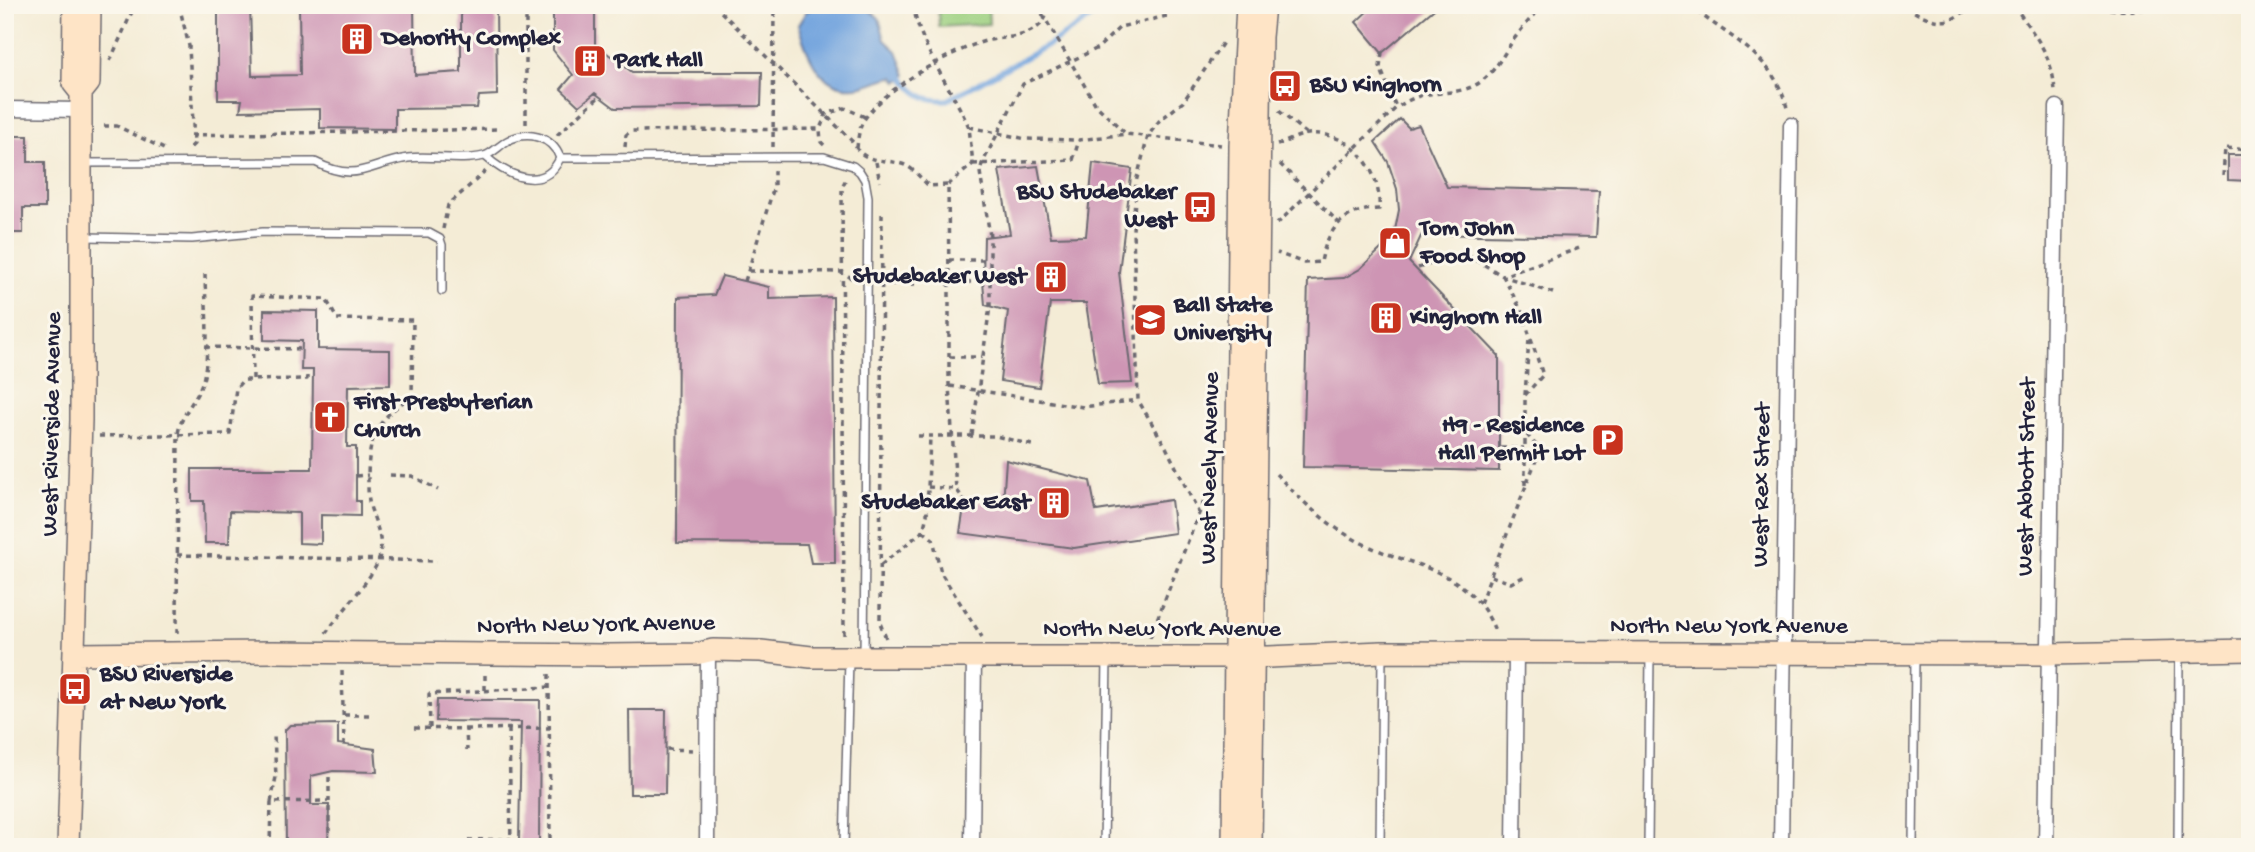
<svg xmlns="http://www.w3.org/2000/svg" width="2255" height="852" font-family="'Gochi Hand',sans-serif">
<style>
.green{fill:#9dd080;stroke:#60795e;stroke-width:2}
.water{fill:#74a5de;stroke:#4b648c;stroke-width:2}
.lines{fill:none;stroke-linecap:round;stroke-linejoin:round}
.stream{stroke:#74a5de;stroke-width:5}
.building{fill:#ce95b4}
.lane-casing{stroke:#6c6971;stroke-width:10}
.street-casing{stroke:#6c6971;stroke-width:17}
.secondary-casing{stroke:#6c6971;stroke-width:24}
.path{stroke:#6c6971;stroke-width:3.5;stroke-dasharray:5 5;stroke-linecap:butt}
.lane{stroke:#fff;stroke-width:7}
.street{stroke:#fff;stroke-width:14}
.secondary{stroke:#fee4c6;stroke-width:21}
.labels{text-anchor:middle;dominant-baseline:central;stroke-width:6;stroke-linejoin:round;paint-order:stroke}
.poi-label{font-size:24px;font-weight:bold;fill:#22223b;stroke:#fbf7ec;text-anchor:start}
.street-label{font-size:24px;fill:#22223b;stroke:#fbf7ec}
</style>
<rect width="100%" height="100%" fill="#fbf7ec"/>
<filter id="ink" filterUnits="userSpaceOnUse"><feTurbulence type="fractalNoise" baseFrequency=".0143" numOctaves="2"/><feDisplacementMap in="SourceGraphic" scale="14" xChannelSelector="R" yChannelSelector="G"/><feConvolveMatrix kernelMatrix="1 2 1 2 8 2 1 2 1" color-interpolation-filters="sRGB"/></filter>
<filter id="wash" filterUnits="userSpaceOnUse"><feTurbulence type="fractalNoise" baseFrequency=".00686" numOctaves="4" result="noise"/><feDisplacementMap in="SourceGraphic" scale="28" xChannelSelector="R" yChannelSelector="G"/><feGaussianBlur stdDeviation="1.57" result="paint"/><feColorMatrix in="noise" values="0 0 0 0 0 0 0 0 0 0 0 0 0 0 0 0 0 1.4 0 .05"/><feComposite in="paint" operator="in"/></filter>
<g filter="url(#wash)">
<rect width="100%" height="100%" fill="#f4ecd6"/>
<path class="green" d="M938 5H988L989 24 939 27Z"/>
<path class="water" d="M817 5H855L868 9 879 18 885 40 897 51 906 75 898 82 895 77C884 77 875 83 863 86 822 95 808 58 798 25L806 12Z"/>
<g class="lines">
<path class="stream" d="M903 77C916 95 925 101 947 100L1047 46 1111 5"/>
</g>
<g id="blocks">
<path class="building" d="M218 5H250L252 76 300 75 299 5H414L415 75 461 72V5H496L497 95 479 96 477 108 395 109V129L320 128V109L240 111 242 100H218Z
M553 5H595V44L632 72H762L761 106 615 108 595 93 579 106 561 89 573 75 553 50Z
M1374 5H1439L1382 53 1356 22Z
M1400 119 1409 128 1419 125 1447 187 1599 191 1596 237 1422 234 1409 262 1499 356V471L1303 467 1308 280 1344 278 1360 269 1381 249 1395 230 1399 210 1397 189 1388 162 1375 142Z
M5 136H28V162H45V208H23V233H5Z
M2228 155H2250V181L2228 180Z
M1093 163 1132 169 1119 272 1132 383 1098 384 1086 303H1050L1039 387 1000 381 1008 311 985 305 983 282 984 237 1010 234 999 170 1038 166 1051 237 1086 236Z
M722 276 769 287V299L833 297 835 563H811L807 544 677 543 678 297 714 295Z
M264 310 318 311V349L390 350V385L348 386 347 447H356V501H360V516L321 515V544L299 543V513L230 511 229 543H205L204 501H192V469H312L313 370H301L302 341 264 340Z
M1006 460 1090 481 1096 511 1171 500 1175 533 1074 548 960 533 965 501 1003 504Z
M437 700H540L539 843H519L521 722 436 721Z
M629 710H666L665 794H630Z
M338 724V744L375 749 377 772 333 771 311 776V805H329L328 847H286L285 730 290 725Z"/>
</g>
</g>
<g filter="url(#ink)">
<use href="#blocks" fill-opacity="0" stroke="#6c6971" stroke-width="2"/>
<g class="lines">
<defs>
<path id="lane" d="M560 158 824 157 853 166 860 172 865 180 868 197 864 656
M85 163 315 162C358 184 368 164 408 158 432 155 460 162 484 156 492 154 500 145 507 141 527 130 552 136 560 158 544 194 506 175 485 156
M85 237 192 239 263 232 429 233 440 239 442 245V291
M844 847 849 659
M1104 847 1107 658
M1380 847 1382 655
M1648 847 1650 654
M1913 847 1915 657
M2178 847 2179 652"/>
<path id="street" d="M5 109 81 110
M707 847 708 651
M972 847 974 656
M1514 847 1516 653
M1781 847 1791 125
M2046 847 2057 107"/>
<path id="secondary" d="M81 93 89 83 90 5
M76 654 273 652 606 655 696 654 713 650 761 651 811 657H1269L1382 652 2049 654 2250 650
M68 847 81 420V93L73 83 74 5
M1233 847 1240 145 1247 5
M1251 847 1261 37 1264 5"/>
</defs>
<use href="#lane" class="lane-casing"/>
<use href="#street" class="street-casing"/>
<use href="#secondary" class="secondary-casing"/>
<path class="path" d="M179 5 189 46 194 144 189 149
M714 5 853 142C864 165 883 158 902 164 914 168 920 178 929 186L948 185 949 282H983
M913 5C921 50 951 87 969 127
M1037 5 1096 105 1126 134
M1689 5C1731 40 1775 54 1788 112
M1907 5C1912 12 1918 14 1926 17 1947 26 1956 18 1973 5
M2014 5C2034 36 2052 52 2055 91
M2090 5C2117 12 2139 12 2166 5
M1382 53 1380 67 1396 107
M110 61 135 5
M1279 111 1307 134
M526 124V5
M104 126H117L164 149
M191 135 501 129
M557 135 600 96
M824 145 821 142 820 129 826 114 845 108 865 117
M1277 145C1287 142 1298 135 1308 134 1351 130 1382 170 1379 209 1343 209 1327 230 1321 262L1304 263 1277 253
M625 147 626 135 631 131 820 129
M773 147 774 5
M857 148C858 137 859 126 866 117 888 87 944 55 979 43 998 36 1019 40 1036 28 1044 23 1048 14 1049 5
M876 162 880 182
M973 164 1073 160 1079 140
M1280 164 1338 222
M2223 176 2225 148 2250 150
M948 185 973 164 969 127 1026 139 1079 140 1126 134 1221 145
M882 214 880 623 886 638
M1277 224 1396 108C1426 88 1431 97 1462 90 1490 84 1500 59 1514 39 1523 27 1533 16 1542 5
M443 229 448 205 486 171
M949 260H983
M1418 268 1451 257H1471L1503 276 1553 293
M749 271 842 272 856 281
M745 281 774 187V168
M949 282V386L956 489
M880 284H918
M205 347 302 349
M950 357H982
M253 379 252 296 326 299 337 319 413 320 412 396C376 419 368 438 368 480 368 490 368 503 372 512 377 527 384 542 379 559 375 574 337 618 326 633
M950 386 1083 407 1138 400
M1525 395 1543 375 1521 310 1503 276 1582 247
M972 435 990 306V236L980 172 982 164 1023 84 1098 48 1120 27 1167 16 1180 5
M99 436 230 434 236 388 243 380 307 379V370
M918 436H996L1032 445
M1501 448H1524
M1276 474C1300 499 1323 522 1354 539 1409 569 1469 564 1496 633
M390 475 412 476 438 490
M356 476 368 475
M1525 485V395L1529 339
M928 487 956 489 965 501
M923 531 933 539 941 573 982 637
M1217 550 1166 447 1138 400 1133 230 1136 182 1148 136 1159 121 1183 102 1224 41
M177 555 437 561
M881 565 923 531 927 515 930 436
M1491 576 1511 583 1527 575
M1480 603 1540 450 1524 431
M177 633 178 434C181 412 199 399 204 376 210 347 205 303 205 272
M844 635 842 187 847 177
M1150 637 1217 468
M342 671 344 745
M549 674 550 847
M485 690V671
M344 715H371
M414 728 466 729 467 750
M430 728 429 694 548 687
M466 729 550 728
M509 729 511 847
M667 749 693 750
M329 777V847
M271 802 276 777 274 735
M468 840 511 839
M270 847 271 802 328 801"/>
<use href="#lane" class="lane"/>
<use href="#street" class="street"/>
<use href="#secondary" class="secondary"/>
</g>
</g>
<defs>
<symbol id="building-square" viewBox="-11 -11 22 22"><rect x="-9" y="-9" width="18" height="18" rx="4" fill="#c8321e" stroke="#fbf7ec"/><path d="M-4-6H4V6H1V3H-1V6H-4ZM-2.5-4.3h1.7v1.8h-1.7ZM.8-4.3h1.7v1.8H.8ZM-2.5-1h1.7V.8h-1.7ZM.8-1h1.7V.8H.8Z" fill="#fff"/></symbol>
<symbol id="bus-square" viewBox="-11 -11 22 22"><rect x="-9" y="-9" width="18" height="18" rx="4" fill="#c8321e" stroke="#fbf7ec"/><path d="M-5-6H5V4H4V6H2V4H-2V6H-4V4H-5ZM-3.5-4V0h7V-4ZM-3.5 1.2v1.5H-2V1.2ZM2 1.2v1.5H3.5V1.2Z" fill="#fff"/></symbol>
<symbol id="shop-square" viewBox="-11 -11 22 22"><rect x="-9" y="-9" width="18" height="18" rx="4" fill="#c8321e" stroke="#fbf7ec"/><path d="M-5-2.5h2.3a2.7 3.5 0 0 1 5.4 0H5L5.5 6h-11ZM-1.5-2.5h3a1.5 2.3 0 0 0-3 0Z" fill="#fff"/></symbol>
<symbol id="university-square" viewBox="-11 -11 22 22"><rect x="-9" y="-9" width="18" height="18" rx="4" fill="#c8321e" stroke="#fbf7ec"/><path d="M0-5L7-2L0 1L-7-2ZM-4 1L0 2.5L4 1V4Q0 6-4 4Z" fill="#fff"/></symbol>
<symbol id="church-square" viewBox="-11 -11 22 22"><rect x="-9" y="-9" width="18" height="18" rx="4" fill="#c8321e" stroke="#fbf7ec"/><path d="M-1.2-6h2.4v3.5h3.3v2.4h-3.3V6h-2.4V-.1h-3.3v-2.4h3.3Z" fill="#fff"/></symbol>
<symbol id="parking-square" viewBox="-11 -11 22 22"><rect x="-9" y="-9" width="18" height="18" rx="4" fill="#c8321e" stroke="#fbf7ec"/><path d="M-3.5-5.5H1a3.5 3.5 0 0 1 0 7H-1V5.5H-3.5ZM-1-3.4V-.6H.8a1.4 1.4 0 0 0 0-2.8Z" fill="#fff"/></symbol>
</defs>
<g fill-rule="evenodd">
<use href="#building-square" x="338" y="20" width="38" height="38"/>
<use href="#building-square" x="571" y="42" width="38" height="38"/>
<use href="#bus-square" x="1266" y="67" width="38" height="38"/>
<use href="#bus-square" x="1181" y="188" width="38" height="38"/>
<use href="#shop-square" x="1376" y="224" width="38" height="38"/>
<use href="#building-square" x="1032" y="258" width="38" height="38"/>
<use href="#building-square" x="1367" y="299" width="38" height="38"/>
<use href="#university-square" x="1131" y="301" width="38" height="38"/>
<use href="#church-square" x="311" y="398" width="38" height="38"/>
<use href="#parking-square" x="1589" y="421" width="38" height="38"/>
<use href="#building-square" x="1035" y="484" width="38" height="38"/>
<use href="#bus-square" x="56" y="670" width="38" height="38"/>
</g>
<g class="labels">
<g class="poi-label">
<text x="382" y="39">Dehority Complex</text>
<text x="614" y="61">Park Hall</text>
<text x="1310" y="86">BSU Kinghorn</text>
<text x="1176" y="193" text-anchor="end">BSU Studebaker<tspan x="1176" dy="28">West</tspan></text>
<text x="1420" y="229">Tom John<tspan x="1420" dy="28">Food Shop</tspan></text>
<text x="1026" y="277" text-anchor="end">Studebaker West</text>
<text x="1174" y="306">Ball State<tspan x="1174" dy="28">University</tspan></text>
<text x="1410" y="318">Kinghorn Hall</text>
<text x="354" y="403">First Presbyterian<tspan x="354" dy="28">Church</tspan></text>
<text x="1584" y="426" text-anchor="end">H9 - Residence<tspan x="1584" dy="28">Hall Permit Lot</tspan></text>
<text x="1030" y="503" text-anchor="end">Studebaker East</text>
<text x="100" y="675">BSU Riverside<tspan x="100" dy="28">at New York</tspan></text>
</g>
<g class="street-label">
<text transform="translate(53 424) rotate(-89)">West Riverside Avenue</text>
<text transform="translate(1211 468) rotate(-89)">West Neely Avenue</text>
<text transform="translate(2028 477) rotate(-89)">West Abbott Street</text>
<text transform="translate(1763 485) rotate(-89)">West Rex Street</text>
<text transform="translate(596 626) rotate(-1)">North New York Avenue</text>
<text x="1729" y="627">North New York Avenue</text>
<text x="1162" y="630">North New York Avenue</text>
</g>
</g>
<rect width="2255" height="852" fill="none" stroke="#fbf7ec" stroke-width="28"/>
</svg>
